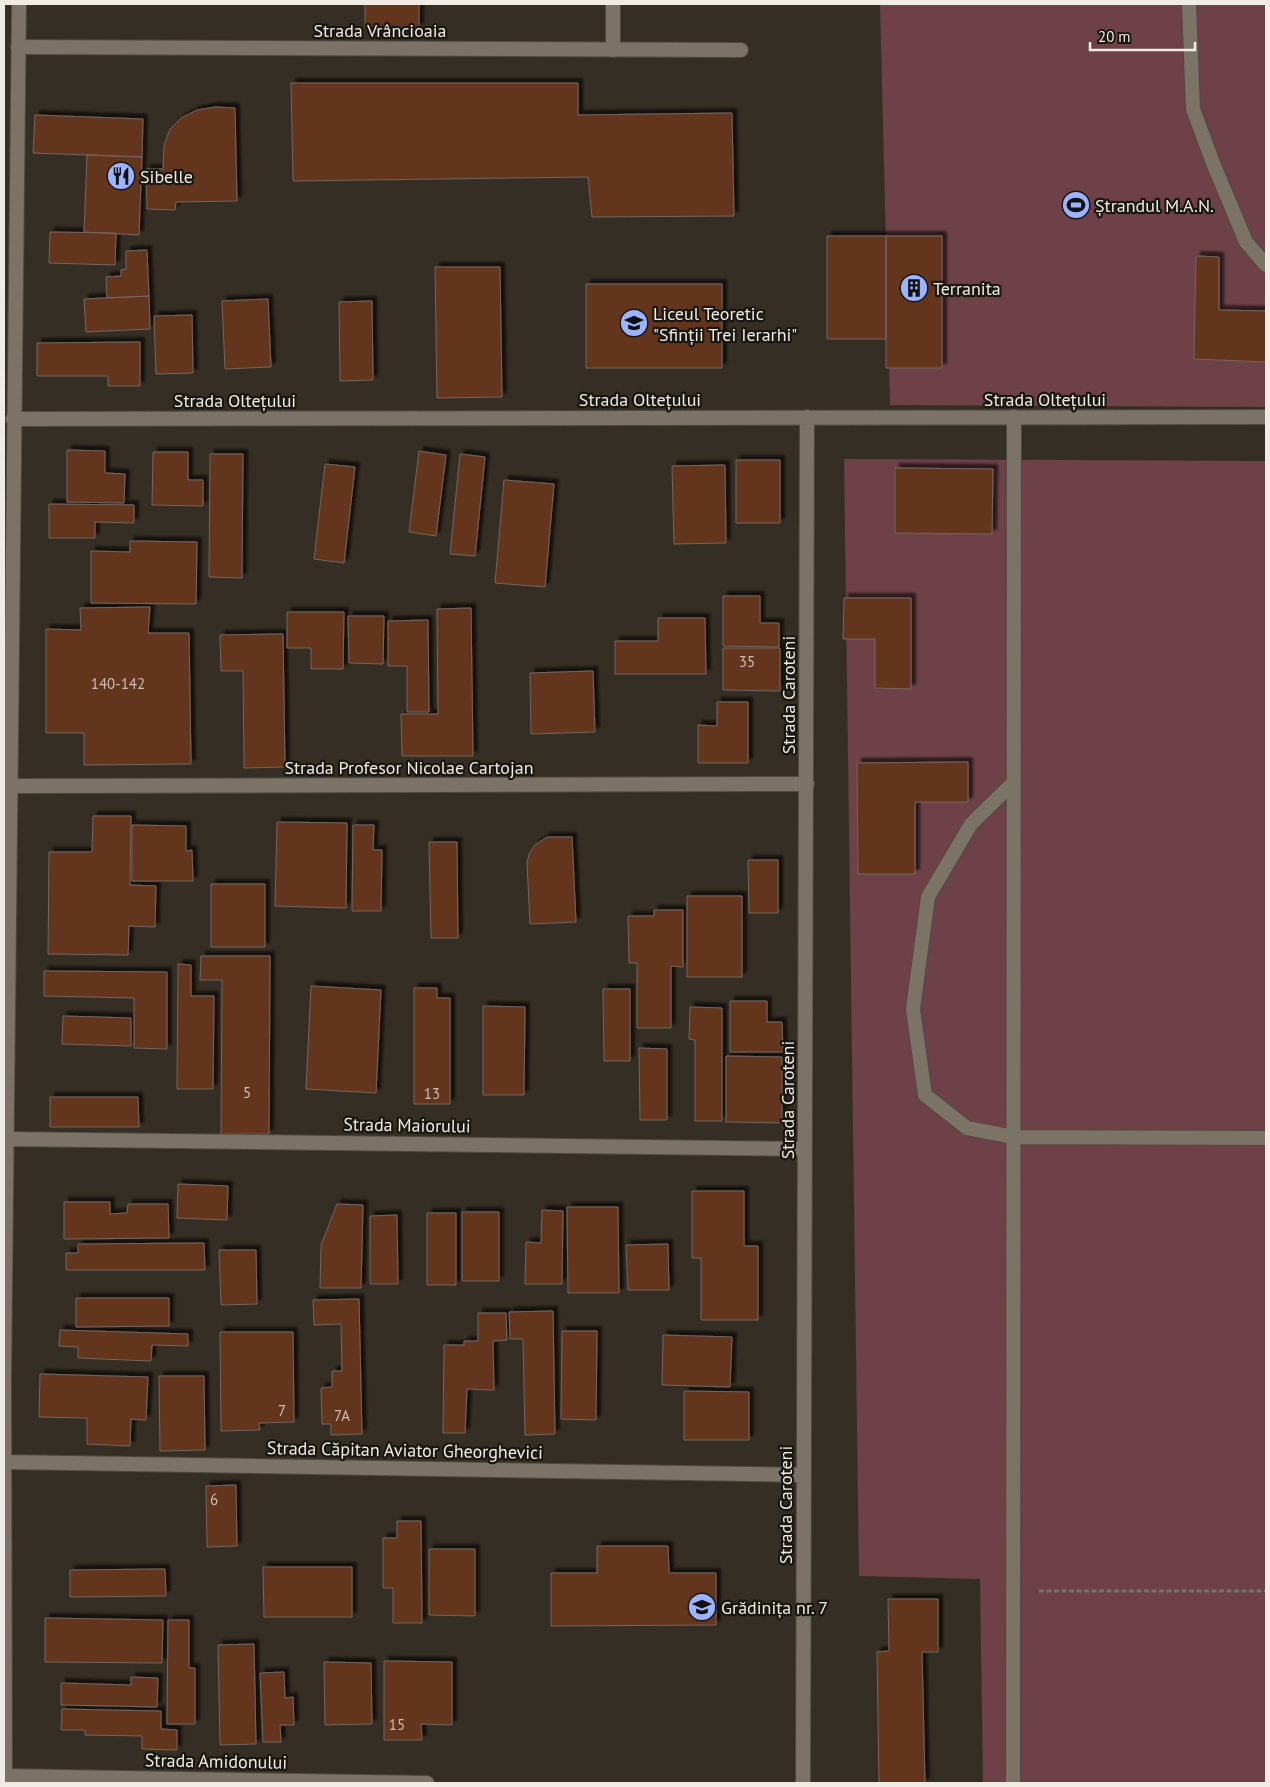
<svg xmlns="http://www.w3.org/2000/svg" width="1270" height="1787" font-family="'PT Sans',sans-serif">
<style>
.green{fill:#6d4147}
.building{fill:#63341d;stroke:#746660;filter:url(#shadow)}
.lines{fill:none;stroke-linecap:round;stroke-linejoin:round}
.service-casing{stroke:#4f4a41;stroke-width:16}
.minor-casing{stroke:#4f4a41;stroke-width:16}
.tertiary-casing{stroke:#4f4a41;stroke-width:16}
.path{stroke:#787269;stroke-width:3;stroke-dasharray:5 2.5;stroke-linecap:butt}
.service{stroke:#7b7367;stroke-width:14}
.minor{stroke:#7b7367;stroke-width:14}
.tertiary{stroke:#7b7367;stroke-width:14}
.labels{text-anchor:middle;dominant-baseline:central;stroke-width:4.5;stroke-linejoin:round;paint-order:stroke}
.number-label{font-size:15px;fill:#cdbeb3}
.street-label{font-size:18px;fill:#f0ece5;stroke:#1a1712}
.poi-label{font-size:18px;fill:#f0ece5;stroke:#1a1712;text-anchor:start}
</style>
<defs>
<filter id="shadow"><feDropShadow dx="4.5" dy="-4.5" stdDeviation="1" flood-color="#0009"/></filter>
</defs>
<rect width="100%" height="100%" fill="#352e24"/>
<path class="green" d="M880 4H1266V407L890 405Z
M844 459 1266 461V1783H983L980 1579 859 1576Z"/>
<path class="building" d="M365 4H419V28L365 27Z
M291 83H578V115L732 113 734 216 592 217 588 177 293 181Z
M215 107 235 108 237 201 176 202 175 210 147 209 146 169H163L164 145 170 129 181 118 197 110Z
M35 115 143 119 142 157 33 153Z
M87 155 142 157 139 235 84 232Z
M50 232 116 233 115 265 49 263Z
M827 236H886V339H827Z
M886 236H942V368H886Z
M147 250 149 296 107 298 106 277 121 276V270L126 269V251Z
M1196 256 1219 257V310L1266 311V362L1194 359Z
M435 267H500L502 397 437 398Z
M586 284H722V368H586Z
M149 296 150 329 86 332 84 299Z
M268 299 271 367 225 369 222 301Z
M372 301 373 380 340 381 339 302Z
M192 315 193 373 156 374 154 316Z
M140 342V386H108V376H37V343Z
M67 450 105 451V473L125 474 124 503 67 502Z
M419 451 446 455 436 536 409 532Z
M153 452H188V480H203V506L152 505Z
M210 454H243L242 578 209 577Z
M460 454 485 457 475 556 450 554Z
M736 460H780V523H736Z
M325 464 355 467 344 563 314 559Z
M725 465 726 543 674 544 672 466Z
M895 468 993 469 992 534 895 533Z
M504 480 554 484 545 587 495 583Z
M49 504 134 505V523L95 522V538H49Z
M130 541 197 542 196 604 91 603V551L130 552Z
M723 596H760V623H779V647L723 646Z
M844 598H911V689L875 688V639H843Z
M150 607 148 633H189L191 764 84 765V733H46V629L81 630 80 608Z
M471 608 473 756H402L401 714H438L437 609Z
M287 612H344L343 669H311V648H287Z
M348 616H384L383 664 349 663Z
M658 618H705L706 674H615V641H658Z
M428 620 429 712H407V666H388V621Z
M283 634 285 767 244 768 243 671H221L220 635Z
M723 648H780V691L723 690Z
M593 671 595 732 531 734 530 673Z
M717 702H748V763H698V725L717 726Z
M968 762V802H915V874H858L857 763Z
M93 816H131L130 885 156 886 155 927 129 926 128 955 48 954 49 852H92Z
M277 822 347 823 346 908 275 906Z
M132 825 186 826V851L192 850 193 881H132Z
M353 825H374L373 850H382L381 911H352Z
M547 837H572L576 922 530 924 527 863 529 854 535 845Z
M429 842H457L458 938H431Z
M748 860H778V913H749Z
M211 884H265V947H211Z
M687 896H742V977H687Z
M654 910H683V967L671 966V1028H637V963H629L628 916H654Z
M201 956H270L269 1134H221L222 980H200Z
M178 964 191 965V996H214L213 1089H177Z
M44 971 167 972V1049L134 1048V998L44 996Z
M311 986 381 990 376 1093 306 1089Z
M414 988H437V998H450V1104H414Z
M603 989H630V1061H604Z
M730 1001H767V1022H782L783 1052H730Z
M483 1006 525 1007 524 1095H483Z
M690 1007 722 1008V1121H695V1040L689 1039Z
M63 1016 131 1018V1046L62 1044Z
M639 1048 667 1049V1120H640Z
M726 1056 782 1057V1123L726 1122Z
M50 1097H138L139 1127H50Z
M178 1184 228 1186 227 1220 177 1218Z
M692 1191H744V1246H758V1320H701V1258H692Z
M64 1202H110V1214L127 1213 128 1204H168L169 1238 64 1239Z
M337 1204 363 1205 361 1288H320L321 1245Z
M567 1207H618L619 1293H568Z
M542 1210 563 1211 562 1284H525L526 1242 541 1243Z
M462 1212H499V1281H462Z
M427 1213H456V1285H427Z
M397 1215 398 1284H370V1216Z
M204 1243 205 1270H66V1253H78V1244Z
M668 1244 669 1290H628L626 1245Z
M219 1250H256L257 1304 221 1305Z
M76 1298H169V1326L76 1327Z
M359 1299 362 1434 331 1435V1424H322L321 1388 332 1387V1371H342L341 1324 314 1325 313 1300Z
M553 1311 555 1434 525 1435 523 1339H510L509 1312Z
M478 1313H506L507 1340 493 1341 494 1390 467 1389 465 1433H443L444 1345H464V1341H478Z
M60 1330 188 1334V1346L152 1345 151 1361 78 1358V1347L59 1346Z
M562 1331H597L596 1420 561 1419Z
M220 1332H293L294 1422 259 1423 260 1430 221 1431Z
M663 1335 732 1337 730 1387 662 1385Z
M40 1374 148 1377 146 1420 131 1419 130 1446 87 1444V1418L39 1417Z
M159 1376H204L205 1450 160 1451Z
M684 1391 749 1392V1440H684Z
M236 1485 237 1546 207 1547 206 1486Z
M397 1521H421L422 1623H393V1588H383V1538H397Z
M597 1546H668L669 1573H716V1625L551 1626V1573H597Z
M429 1549H475V1616L429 1615Z
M263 1567H352V1617H264Z
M165 1569 166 1596 70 1597V1570Z
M888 1599H938V1652H922L925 1783H879L877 1652 889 1651Z
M45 1618 163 1620 162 1663 45 1662Z
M168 1620H189V1668H195V1724H167Z
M254 1644 256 1744 220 1745 218 1645Z
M384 1661 452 1662V1725L421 1724 422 1740H384Z
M324 1662 371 1663 372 1724 325 1725Z
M284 1672 285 1698 293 1697 294 1725H280L281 1742H263L260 1673Z
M131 1677 158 1678 157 1707 61 1705V1683L131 1685Z
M62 1709 161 1711V1729L177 1730V1750L142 1749V1736L85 1735V1730H61Z"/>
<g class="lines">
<defs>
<path id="service" d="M613 4V50
M1189 4 1193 109 1213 163 1246 242 1266 265
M1014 782 971 824 928 897 913 1009 925 1095 967 1128 1014 1137 1266 1138
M1013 1783 1014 417"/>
<path id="minor" d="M18 47 741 50
M13 419 1266 417
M11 786 807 784
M7 1139 805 1149
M5 1462 804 1475
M5 1776 427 1783
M803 1783 807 417"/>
<path id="tertiary" d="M5 1783 4 1377 19 4"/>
</defs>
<use href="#service" class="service-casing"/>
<use href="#minor" class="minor-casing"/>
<use href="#tertiary" class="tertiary-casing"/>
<path class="path" d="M1039 1591H1266"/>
<use href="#service" class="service"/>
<use href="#minor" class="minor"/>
<use href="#tertiary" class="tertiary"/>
</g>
<defs>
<symbol id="restaurant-disc" viewBox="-11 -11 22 22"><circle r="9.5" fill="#9bb4fd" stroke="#1a1712"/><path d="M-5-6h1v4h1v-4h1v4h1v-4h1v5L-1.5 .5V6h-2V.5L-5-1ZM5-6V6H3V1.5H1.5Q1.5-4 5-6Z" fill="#111"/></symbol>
<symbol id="stadium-disc" viewBox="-11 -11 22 22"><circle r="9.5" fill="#9bb4fd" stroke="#1a1712"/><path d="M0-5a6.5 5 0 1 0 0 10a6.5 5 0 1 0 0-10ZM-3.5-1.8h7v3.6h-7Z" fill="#111"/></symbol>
<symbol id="building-disc" viewBox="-11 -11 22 22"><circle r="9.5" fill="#9bb4fd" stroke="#1a1712"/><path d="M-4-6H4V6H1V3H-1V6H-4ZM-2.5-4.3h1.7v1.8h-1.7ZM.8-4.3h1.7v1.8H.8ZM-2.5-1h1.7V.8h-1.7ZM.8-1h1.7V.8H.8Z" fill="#111"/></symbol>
<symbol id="school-disc" viewBox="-11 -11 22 22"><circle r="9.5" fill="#9bb4fd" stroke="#1a1712"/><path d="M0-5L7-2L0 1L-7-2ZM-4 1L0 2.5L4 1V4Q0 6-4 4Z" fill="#111"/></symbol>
</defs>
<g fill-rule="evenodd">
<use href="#restaurant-disc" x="105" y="160" width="32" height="32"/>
<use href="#stadium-disc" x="1060" y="189" width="32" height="32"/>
<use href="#building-disc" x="898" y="272" width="32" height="32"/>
<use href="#school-disc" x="618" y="307" width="32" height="32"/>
<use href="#school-disc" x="686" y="1591" width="32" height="32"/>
</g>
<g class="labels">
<g class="number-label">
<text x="747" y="661">35</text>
<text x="118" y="683">140-142</text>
<text x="247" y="1092">5</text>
<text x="432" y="1093">13</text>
<text x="282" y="1410">7</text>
<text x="342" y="1415">7A</text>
<text x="214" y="1499">6</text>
<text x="397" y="1724">15</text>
</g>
<g class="street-label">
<text x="380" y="30">Strada Vrâncioaia</text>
<text x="640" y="399">Strada Oltețului</text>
<text x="1045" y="399">Strada Oltețului</text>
<text x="235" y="400">Strada Oltețului</text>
<text transform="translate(788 695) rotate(-90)">Strada Caroteni</text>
<text x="409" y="767">Strada Profesor Nicolae Cartojan</text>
<text transform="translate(787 1100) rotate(-90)">Strada Caroteni</text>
<text transform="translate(407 1125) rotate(1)">Strada Maiorului</text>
<text transform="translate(405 1450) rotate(1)">Strada Căpitan Aviator Gheorghevici</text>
<text transform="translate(785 1505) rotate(-90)">Strada Caroteni</text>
<text transform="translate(216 1761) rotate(1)">Strada Amidonului</text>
</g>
<g class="poi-label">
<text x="140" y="176">Sibelle</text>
<text x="1095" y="205">Ștrandul M.A.N.</text>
<text x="933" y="288">Terranita</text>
<text x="653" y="313">Liceul Teoretic<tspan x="653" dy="21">"Sfinții Trei Ierarhi"</tspan></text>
<text x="721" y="1607">Grădinița nr. 7</text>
</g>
</g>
<rect width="1270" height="1787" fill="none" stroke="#f0ece5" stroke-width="10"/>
<path d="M1090 42v8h105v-8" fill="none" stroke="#f0ece5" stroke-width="2.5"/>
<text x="1098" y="42" font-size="15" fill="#f0ece5" stroke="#1a1712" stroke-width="4" paint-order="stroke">20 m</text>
</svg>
